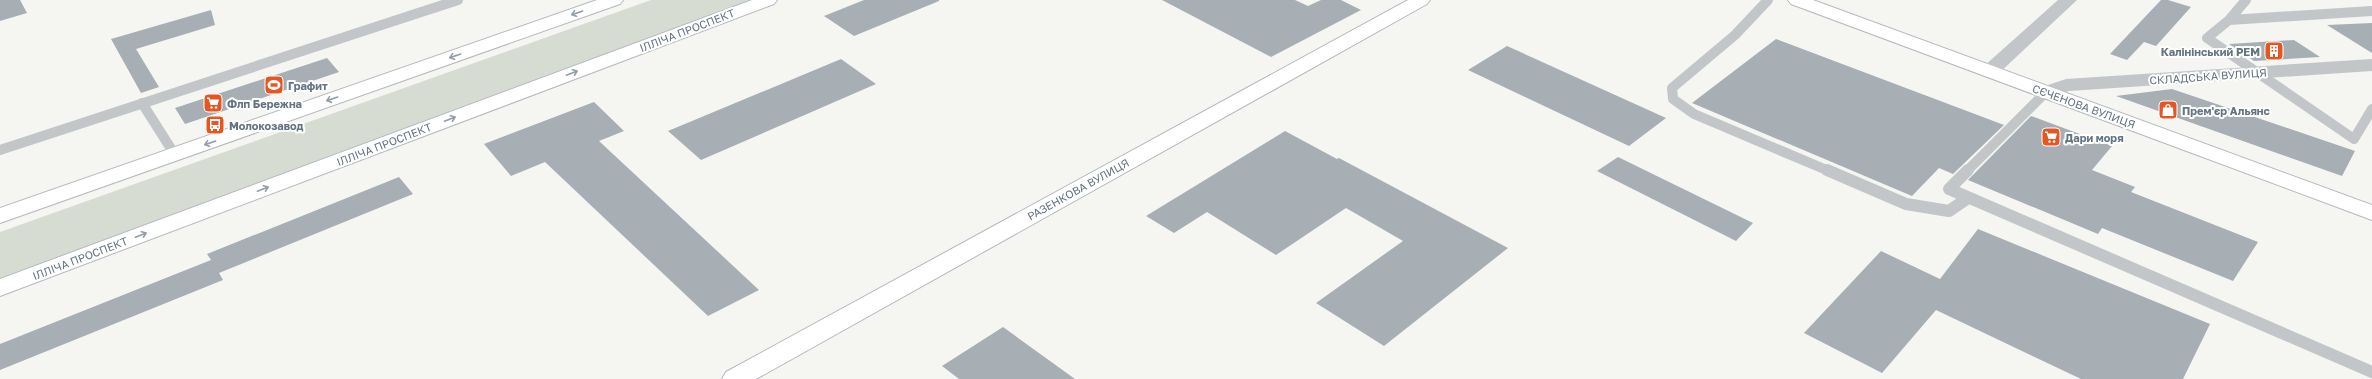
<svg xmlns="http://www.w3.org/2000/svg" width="2372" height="379" font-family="'Golos Text',sans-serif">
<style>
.green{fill:#d6dcd2}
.building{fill:#a7afb5}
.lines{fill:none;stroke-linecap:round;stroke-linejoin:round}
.secondary-casing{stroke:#b4b9be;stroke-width:2}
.lane-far1{stroke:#c2c6c9;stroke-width:10}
.lane{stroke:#c2c6c9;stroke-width:12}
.street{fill:#c2c6c9;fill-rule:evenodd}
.secondary{fill:#fff;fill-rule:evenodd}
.oneway{stroke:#929ea8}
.labels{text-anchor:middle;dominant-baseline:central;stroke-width:4;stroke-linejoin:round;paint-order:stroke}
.street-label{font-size:11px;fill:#647483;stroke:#fff}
.poi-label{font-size:11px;font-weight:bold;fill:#647483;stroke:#fff;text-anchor:start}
</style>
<rect width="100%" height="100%" fill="#f5f5f1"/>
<path class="green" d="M651 0H752L0 280V232Z"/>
<path class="building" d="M0 0H20L27 13 0 21Z
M864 0H939V1L854 36 824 16Z
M1162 0H1295L1308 6 1321 0H1341L1361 10 1271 57Z
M2161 0H2168L2191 7 2156 46 2144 42 2127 60 2110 54Z
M211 10 215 25 136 49 159 87 141 93 111 39Z
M2372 23V53L2327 25Z
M1776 39 2004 125 1953 174 1939 168 1912 196 1692 103Z
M2294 40 2320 57 2254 61 2229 44Z
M1507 46 1666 118 1629 146 1468 70Z
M327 58 339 72 185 124 175 108Z
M841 59 876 84 701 160 668 131Z
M2172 89 2355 151 2342 176 2116 96Z
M594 102 624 131 599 141 759 290 708 316 545 162 511 176 484 144Z
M2031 116 2112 146 2092 170 2135 187 2131 192 2258 242 2233 281 2102 228 2098 234 1968 180Z
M1285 131 1337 159 1339 158 1508 248 1384 346 1316 303 1403 241 1346 208 1276 255 1207 212 1174 233 1146 216Z
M1618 157 1753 223 1736 241 1597 171Z
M399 177 413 194 219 273 223 280 0 370V344L211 260 207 254Z
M1978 229 2210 324 2183 379H2081L1936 310 1882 373 1804 333 1881 251 1940 279Z
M1003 327 1075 379H959L942 366Z"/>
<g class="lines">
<defs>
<path id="secondary" d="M597 0H623L620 4 0 223V208Z
M752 0H777L774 4 0 296V279Z
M1408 0H1430L1427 4 756 379H722L726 372Z
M1788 0H1813L2372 205V220L1791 4Z"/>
</defs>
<use href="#secondary" class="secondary-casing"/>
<path class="lane-far1" d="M1768 0 1735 35 1672 88 1673 99 1694 114 1829 171
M2246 0 2229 20 2207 38 2354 139 2372 109
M2229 20 2372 11
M142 103 175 155
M0 150 458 0
M1967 171 2046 92"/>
<path class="lane" d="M1827 170 1906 204 1949 211 1968 198
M1968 170 1949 189 2372 372"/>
<path class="street" d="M2058 0H2077L1997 75 1990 77 1983 75 1980 71 1983 67Z
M2372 59V71L2069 91 2046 98 2039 96 2036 92 2039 88 2066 79Z"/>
<use href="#secondary" class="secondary"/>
</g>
<defs><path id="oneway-shaft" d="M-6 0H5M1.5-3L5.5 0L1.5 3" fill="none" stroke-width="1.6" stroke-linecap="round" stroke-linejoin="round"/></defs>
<g class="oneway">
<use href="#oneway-shaft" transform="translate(577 13) rotate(161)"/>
<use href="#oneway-shaft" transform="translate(455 56) rotate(161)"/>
<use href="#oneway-shaft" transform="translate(572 73) rotate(-21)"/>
<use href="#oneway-shaft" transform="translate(332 99) rotate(161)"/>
<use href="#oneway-shaft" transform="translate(450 119) rotate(-21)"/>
<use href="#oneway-shaft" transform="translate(210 143) rotate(161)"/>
<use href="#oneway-shaft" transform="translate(263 189) rotate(-21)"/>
<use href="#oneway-shaft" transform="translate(141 235) rotate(-21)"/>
</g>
<defs>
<symbol id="building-square" viewBox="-11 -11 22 22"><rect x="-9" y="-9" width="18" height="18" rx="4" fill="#e55722" stroke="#fff"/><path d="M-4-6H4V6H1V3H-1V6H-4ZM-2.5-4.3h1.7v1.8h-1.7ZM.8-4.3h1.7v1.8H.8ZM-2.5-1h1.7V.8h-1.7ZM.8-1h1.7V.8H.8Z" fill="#fff"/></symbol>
<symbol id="stadium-square" viewBox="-11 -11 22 22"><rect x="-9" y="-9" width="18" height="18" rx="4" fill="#e55722" stroke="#fff"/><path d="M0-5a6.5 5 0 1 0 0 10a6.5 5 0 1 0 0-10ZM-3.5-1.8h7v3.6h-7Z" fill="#fff"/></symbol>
<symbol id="supermarket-square" viewBox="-11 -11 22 22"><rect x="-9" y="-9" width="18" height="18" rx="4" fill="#e55722" stroke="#fff"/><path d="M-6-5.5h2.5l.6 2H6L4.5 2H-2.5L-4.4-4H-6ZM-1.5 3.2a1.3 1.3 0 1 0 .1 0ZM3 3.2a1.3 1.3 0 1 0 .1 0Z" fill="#fff"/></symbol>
<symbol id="shop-square" viewBox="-11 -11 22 22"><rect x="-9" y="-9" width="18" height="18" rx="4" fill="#e55722" stroke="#fff"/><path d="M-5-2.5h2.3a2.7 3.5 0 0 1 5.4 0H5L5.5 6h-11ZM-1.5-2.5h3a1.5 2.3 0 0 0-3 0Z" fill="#fff"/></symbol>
<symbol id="bus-square" viewBox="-11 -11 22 22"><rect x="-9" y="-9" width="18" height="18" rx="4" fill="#e55722" stroke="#fff"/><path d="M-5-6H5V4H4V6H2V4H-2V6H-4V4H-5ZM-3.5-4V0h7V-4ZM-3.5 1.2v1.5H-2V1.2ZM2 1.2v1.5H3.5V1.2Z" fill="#fff"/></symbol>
</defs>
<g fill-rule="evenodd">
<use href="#building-square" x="2263" y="40" width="22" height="22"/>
<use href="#stadium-square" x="263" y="74" width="22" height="22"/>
<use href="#supermarket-square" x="202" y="92" width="22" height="22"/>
<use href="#shop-square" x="2157" y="99" width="22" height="22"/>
<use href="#bus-square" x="204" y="114" width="22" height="22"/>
<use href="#supermarket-square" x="2040" y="126" width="22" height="22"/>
</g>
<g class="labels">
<g class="street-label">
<text transform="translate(687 30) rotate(-21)">ІЛЛІЧА ПРОСПЕКТ</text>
<text transform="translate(2208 76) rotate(-4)">СКЛАДСЬКА ВУЛИЦЯ</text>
<text transform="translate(2084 106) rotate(20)">СЄЧЕНОВА ВУЛИЦЯ</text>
<text transform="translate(384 144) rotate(-21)">ІЛЛІЧА ПРОСПЕКТ</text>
<text transform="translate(1078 189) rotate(-29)">РАЗЕНКОВА ВУЛИЦЯ</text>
<text transform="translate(80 258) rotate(-21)">ІЛЛІЧА ПРОСПЕКТ</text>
</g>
<g class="poi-label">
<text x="2260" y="51" text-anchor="end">Калінінський РЕМ</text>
<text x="288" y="85">Графит</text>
<text x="227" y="103">Флп Бережна</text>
<text x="2182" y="110">Прем'єр Альянс</text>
<text x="229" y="125">Молокозавод</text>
<text x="2065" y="137">Дари моря</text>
</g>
</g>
</svg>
